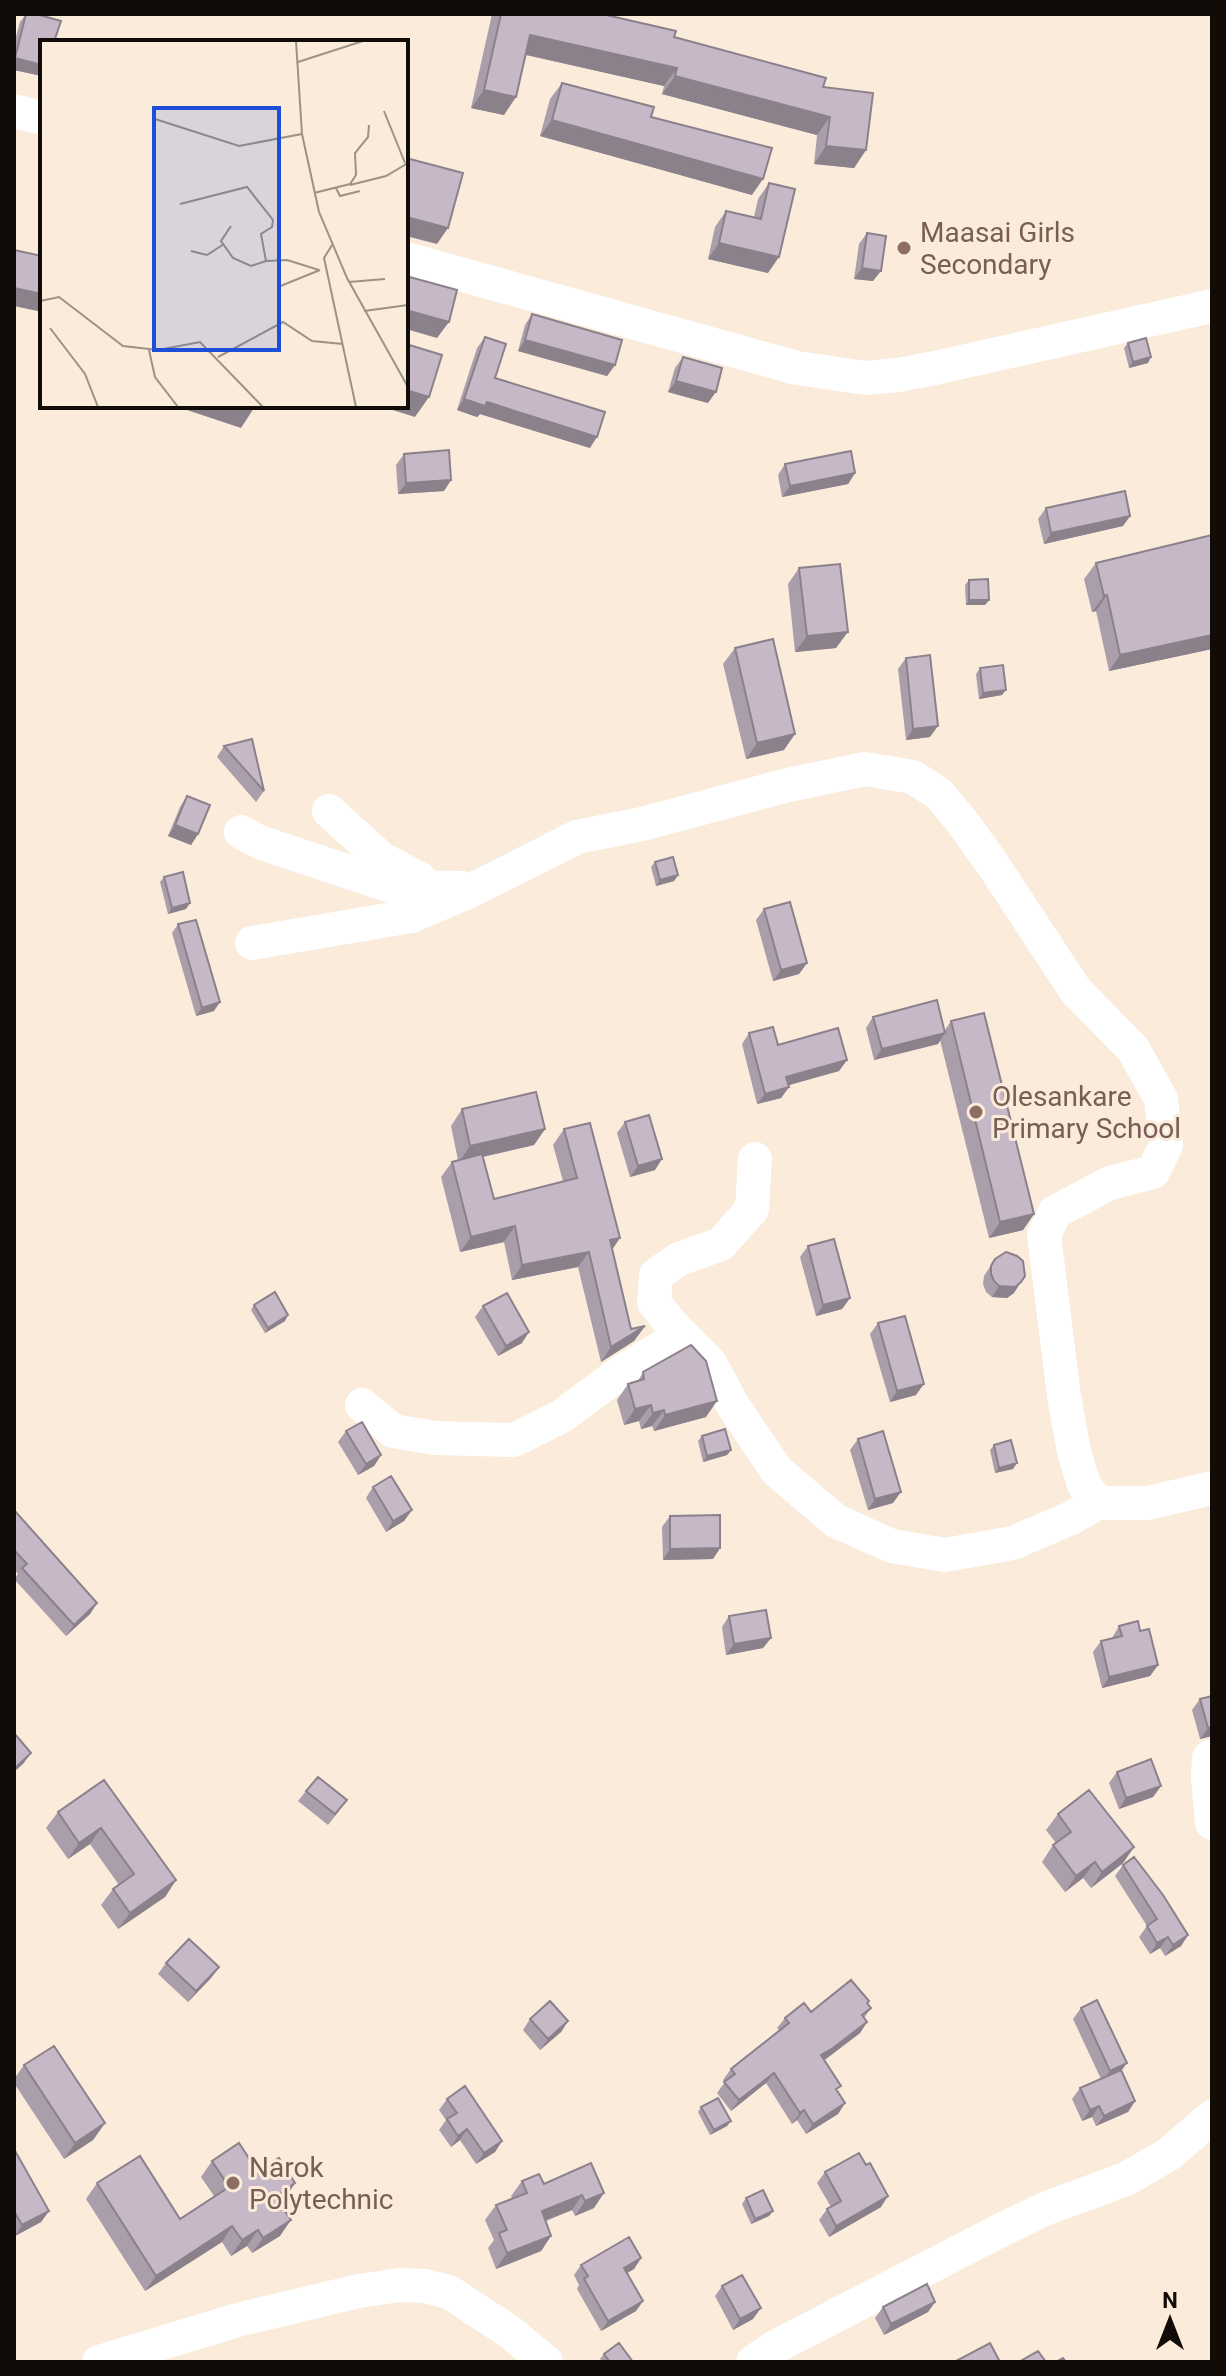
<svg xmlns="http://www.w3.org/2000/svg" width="1226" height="2376" font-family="Roboto,sans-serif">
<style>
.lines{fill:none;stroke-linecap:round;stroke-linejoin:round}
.minor{stroke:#fff;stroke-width:34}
.wall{fill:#ab9eab}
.shaded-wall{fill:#8b818b}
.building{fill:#c7b8c7;stroke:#8b818b;stroke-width:2}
.education-dot{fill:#8d6e63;stroke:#faebdb;stroke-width:3}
.labels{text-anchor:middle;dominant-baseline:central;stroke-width:6;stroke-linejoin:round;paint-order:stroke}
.education-label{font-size:28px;fill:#785e54;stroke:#faebdb;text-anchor:start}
.inset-road{fill:none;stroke:#9d9286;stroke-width:2}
.view{fill:#1d4ed8;fill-opacity:0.15;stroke:#1d4ed8;stroke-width:4}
.inset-edge{fill:none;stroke:#110c07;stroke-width:4}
</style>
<rect width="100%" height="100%" fill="#faebdb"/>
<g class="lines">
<path class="minor" d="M14 111 42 118
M406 259 797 368 866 378 898 375 935 368 1212 306
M329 811 382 859 420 879
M241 832 259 842 394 887 462 888
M252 943 411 916 474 889 577 837 642 824 788 785 865 769 913 777 939 794 963 823 993 865 1076 991 1133 1049 1161 1099 1166 1145 1153 1172 1110 1183 1055 1212 1044 1235 1064 1396 1074 1452 1084 1485 1098 1503H1148L1212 1488
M755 1159 752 1209 721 1244 679 1259 656 1275 654 1302 672 1325 710 1363 732 1404 777 1471 836 1521 892 1546 945 1555 1013 1543 1071 1518 1098 1503
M362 1405 393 1431 435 1438 514 1440 562 1416 621 1372 682 1335
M1212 1756 1209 1758 1208 1777 1212 1823
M99 2362 241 2319 359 2291 399 2285 425 2286 449 2292 510 2332 546 2362
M753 2362 775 2347 1001 2230 1047 2208 1126 2179 1169 2154 1212 2117"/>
</g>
<path class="wall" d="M26 14H36L42 42V76L14 70V44L20 22Z
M492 14H602L823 87 866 150 854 168 814 164 817 135 662 94 664 86 526 55 504 115 471 108Z
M562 83 651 117 752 195 540 136 550 99Z
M769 183 768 273 708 259 715 227 726 211 754 217 758 199Z
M867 233 873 281 854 279 859 244Z
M532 314 615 365 607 376 518 351 525 325Z
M485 337 495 378 590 448 480 414 477 417 457 410 477 348Z
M1128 343 1148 363 1129 368 1124 348Z
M683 357 708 403 668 392 675 368Z
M404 454 451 480 444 491 398 494 396 465Z
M785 464 855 473 848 484 782 497 778 475Z
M1046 508 1130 516 1123 526 1044 544 1038 519Z
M1212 535V649L1109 671 1096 611 1092 612 1084 579 1096 563Z
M799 568 836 648 795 652 788 584Z
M969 580 989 600 985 605H966L965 585Z
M735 648 784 750 746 759 723 664Z
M906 658 930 737 906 740 898 669Z
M980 668 1002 695 979 699 976 674Z
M224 746 264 791 256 802 217 757Z
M187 796 198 834 191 845 168 836 180 807Z
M655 862 678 875 674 881 656 886 651 867Z
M164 877 186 909 168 914 160 882Z
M764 909 807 963 799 974 773 981 756 920Z
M178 924 214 1011 196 1016 172 933Z
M873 1017 945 1030 951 1021 1034 1214 1023 1230 989 1238 940 1040 938 1044 874 1060 866 1028Z
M749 1033 778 1045 847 1060 839 1071 788 1085 789 1087 781 1098 757 1104 742 1044Z
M462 1109 545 1129 534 1145 483 1157 494 1199 563 1181 553 1145 564 1129 612 1250 631 1329 645 1326 634 1341 601 1362 578 1267 512 1280 504 1242 460 1252 441 1177 452 1162 458 1160 451 1126Z
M625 1122 655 1170 630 1177 617 1133Z
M808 1246 850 1298 842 1309 816 1316 800 1257Z
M995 1259 1014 1293 1007 1298 992 1297 986 1292 983 1284 984 1276Z
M254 1305 285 1321 265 1333 251 1310Z
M483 1306 522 1343 498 1356 475 1317Z
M878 1323 916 1395 890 1402 870 1334Z
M643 1372 706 1417 654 1431 652 1426 641 1429 639 1421 624 1425 617 1400 628 1384 638 1381Z
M346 1431 381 1455 374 1466 358 1475 338 1442Z
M702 1436 731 1450 727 1455 703 1462 698 1441Z
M858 1439 893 1503 868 1510 850 1450Z
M994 1445 1013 1469 995 1473 990 1450Z
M373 1487 412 1510 404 1521 386 1532 366 1498Z
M14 1510 97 1603 90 1614 66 1636 14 1579 18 1574 14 1569Z
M670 1516 720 1548 713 1559 663 1560 662 1527Z
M729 1616 771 1638 763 1648 726 1655 722 1627Z
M1119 1626 1140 1631 1158 1665 1150 1676 1102 1688 1093 1652 1101 1641 1112 1638Z
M1212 1696V1736L1200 1739 1192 1710 1200 1699Z
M1117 1772 1161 1786 1153 1797 1119 1809 1109 1783Z
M104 1780 176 1880 165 1897 118 1929 101 1905 113 1889 119 1885 90 1844 68 1859 46 1828 58 1812Z
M306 1791 339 1811 328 1825 298 1801Z
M1058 1814 1134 1847 1123 1863 1091 1888 1083 1878 1065 1892 1042 1862 1053 1845 1056 1843 1046 1830Z
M1123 1865 1188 1935 1181 1946 1165 1956 1160 1948 1150 1954 1139 1937 1147 1926 1115 1876Z
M166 1963 219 1967 211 1978 188 2002 158 1974Z
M867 2003 871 2008 864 2018 867 2022 860 2033 824 2060 837 2091 845 2103 838 2114 806 2134 797 2120 792 2124 766 2083 731 2111 717 2093 725 2082 723 2080 731 2069 779 2030 777 2028 785 2018 811 2012Z
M1081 2008 1121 2070 1135 2101 1128 2112 1096 2126 1092 2117 1082 2121 1072 2099 1080 2088 1101 2079 1073 2019Z
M530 2019 568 2021 561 2032 540 2050 523 2030Z
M24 2065 105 2123 93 2140 64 2159 14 2083V2079Z
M447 2099 502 2141 495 2152 476 2164 460 2140 451 2147 439 2130 446 2120 439 2110Z
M701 2107 731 2121 727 2126 710 2135 698 2112Z
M14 2149 49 2211 41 2222 15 2236Z
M212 2161 258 2172 285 2199 279 2203 280 2236 252 2253 247 2246 231 2256 222 2242 145 2291 86 2199 97 2183 180 2219 214 2196 201 2177Z
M591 2163 594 2208 575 2216 572 2210 546 2221 551 2236 541 2251 496 2269 488 2248 494 2240 485 2220 496 2205 512 2198 511 2196 522 2181 544 2184Z
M825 2172 881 2207 829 2237 819 2220 827 2209 831 2207 817 2183Z
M746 2198 773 2211 769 2216 751 2224 742 2204Z
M641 2258 634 2269 627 2273 643 2301 636 2311 601 2331 577 2289 579 2285 574 2275 581 2265Z
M722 2286 753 2319 733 2330 715 2296Z
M935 2302 928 2312 884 2335 875 2318 883 2307Z
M604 2354 633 2362H602L600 2359Z"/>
<path class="shaded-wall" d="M530 35 677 68 664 86 518 53Z
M15 58 42 65V76L14 70Z
M675 76 830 117 817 135 662 94Z
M484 90 516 97 504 115 471 108Z
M552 120 763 179 752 195 540 136Z
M826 146 866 150 854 168 814 164Z
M406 217 448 228 437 244 406 236Z
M719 243 779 257 768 273 708 259Z
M862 268 881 271 873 281 854 279Z
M14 288 42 294V312L14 306Z
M406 310 449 322 437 338 406 329Z
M525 340 615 365 607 376 518 351Z
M1151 357 1148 363 1129 368 1133 362Z
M676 381 716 392 708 403 668 392Z
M406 390 429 397 415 417 380 406H406Z
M464 399 487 402 597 437 590 448 480 414 477 417 457 410Z
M175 406H248L254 408 241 428Z
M855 473 848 484 782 497 790 486Z
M451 480 444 491 398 494 406 483Z
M1130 516 1123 526 1044 544 1051 533Z
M1107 595 1096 611 1092 612 1104 596Z
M969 600H989L985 605H966Z
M848 632 836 648 795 652 807 636Z
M1212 635V649L1109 671 1120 655Z
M1006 690 1002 695 979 699 983 693Z
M938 726 930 737 906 740 913 729Z
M795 734 784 750 746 759 757 743Z
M175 825 198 834 191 845 168 836Z
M678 875 674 881 656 886 660 880Z
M190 903 186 909 168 914 172 908Z
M807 963 799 974 773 981 781 970Z
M220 1002 214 1011 196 1016 202 1008Z
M945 1033 938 1044 874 1060 882 1049Z
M847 1060 839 1071 779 1088 786 1077Z
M789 1087 781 1098 757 1104 765 1094Z
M545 1129 534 1145 459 1162 470 1146Z
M662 1159 655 1170 630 1177 638 1166Z
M1034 1214 1023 1230 989 1238 1000 1222Z
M515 1226 504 1242 460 1252 471 1237Z
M620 1238 610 1253V1240Z
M589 1252 578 1267 512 1280 522 1265Z
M1021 1282 1014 1293 1007 1298 992 1297 999 1286Z
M850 1298 842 1309 816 1316 823 1305Z
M288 1315 285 1321 265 1333 268 1328Z
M645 1326 634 1341 601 1362 611 1347Z
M529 1332 522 1343 498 1356 506 1346Z
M924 1384 916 1395 890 1402 897 1391Z
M717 1401 706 1417 654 1431 665 1415Z
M651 1405 639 1421 624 1425 635 1409Z
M664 1410 652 1426 641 1429 653 1413Z
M731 1450 727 1455 703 1462 707 1456Z
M381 1455 374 1466 358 1475 366 1464Z
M1017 1463 1013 1469 995 1473 999 1468Z
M901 1492 893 1503 868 1510 875 1499Z
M412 1510 404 1521 386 1532 393 1521Z
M720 1548 713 1559 663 1560 670 1549Z
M97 1603 90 1614 66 1636 74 1625Z
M771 1638 763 1648 726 1655 734 1644Z
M1158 1665 1150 1676 1102 1688 1109 1677Z
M1212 1727V1736L1200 1739 1208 1728Z
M31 1753 23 1764 14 1772V1769Z
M1161 1786 1153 1797 1119 1809 1126 1798Z
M101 1828 90 1844 68 1859 79 1843Z
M1134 1847 1123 1863 1091 1888 1102 1872Z
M1095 1862 1083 1878 1065 1892 1076 1876Z
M176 1880 165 1897 118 1929 130 1913Z
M1188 1935 1181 1946 1165 1956 1173 1945Z
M1168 1937 1160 1948 1150 1954 1157 1943Z
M219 1967 211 1978 188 2002 196 1991Z
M568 2021 561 2032 540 2050 548 2039Z
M867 2022 860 2033 826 2059 814 2065 821 2055Z
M1127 2063 1119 2074 1102 2082 1110 2071Z
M774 2073 766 2083 731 2111 739 2100Z
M1135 2101 1128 2112 1096 2126 1104 2116Z
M845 2103 838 2114 806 2134 813 2124Z
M1099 2106 1092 2117 1082 2121 1090 2110Z
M804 2110 797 2120 792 2124 800 2113Z
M731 2121 727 2126 710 2135 714 2130Z
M105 2123 93 2140 64 2159 75 2143Z
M467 2129 460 2140 451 2147 458 2136Z
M502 2141 495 2152 476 2164 484 2153Z
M295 2183 285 2199 264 2212 275 2197Z
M604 2193 594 2208 575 2216 585 2201Z
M582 2195 572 2210 531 2226 542 2211Z
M888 2196 881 2207 829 2237 836 2226Z
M49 2211 41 2222 15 2236 22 2225Z
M773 2211 769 2216 751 2224 755 2219Z
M291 2220 280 2236 252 2253 263 2238Z
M232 2226 222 2242 145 2291 156 2276Z
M258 2230 247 2246 231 2256 242 2240Z
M551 2236 541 2251 496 2269 507 2253Z
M641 2258 634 2269 617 2279 624 2268Z
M643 2301 636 2311 601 2331 608 2321Z
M935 2302 928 2312 884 2335 891 2324Z
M761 2308 753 2319 733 2330 740 2319Z"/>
<path class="building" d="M26 14H36L61 21 55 39 67 42H42V65L15 58Z
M501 14H602L676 31 674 37 826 78 823 87 873 93 866 150 826 146 830 117 675 76 677 68 530 35 516 97 484 90Z
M562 83 654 107 651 117 772 148 763 179 552 120Z
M406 158 463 173 448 228 406 217 409 200H406Z
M769 183 795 189 779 257 719 243 726 211 761 219Z
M867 233 886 236 881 271 862 268Z
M14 250 42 256V294L14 288Z
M406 276 457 290 449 322 406 310Z
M532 314 622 340 615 365 525 340Z
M485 337 506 344 495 378 605 412 597 437 487 402 485 406 464 399Z
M1146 338 1151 357 1133 362 1128 343Z
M406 344 442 355 429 397 406 390Z
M683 357 722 368 716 392 676 381Z
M449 450 451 480 406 483 404 454Z
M851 451 855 473 790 486 785 464Z
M1125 491 1130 516 1051 533 1046 508Z
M1212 535V635L1120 655 1107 595 1104 596 1096 563Z
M840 564 848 632 807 636 799 568Z
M988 579 989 600H969V580Z
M773 639 795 734 757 743 735 648Z
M930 655 938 726 913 729 906 658Z
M1003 665 1006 690 983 693 980 668Z
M252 739 264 791 224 746Z
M187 796 210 805 198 834 175 825Z
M673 857 678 875 660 880 655 862Z
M183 872 190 903 172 908 164 877Z
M790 902 807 963 781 970 764 909Z
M196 920 220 1002 202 1008 178 924Z
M937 1000 945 1033 882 1049 873 1017Z
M984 1013 1034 1214 1000 1222 951 1021Z
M773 1027 778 1045 838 1028 847 1060 786 1077 789 1087 765 1094 749 1033Z
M536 1092 545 1129 470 1146 462 1109Z
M649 1115 662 1159 638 1166 625 1122Z
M590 1123 620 1238 610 1240 631 1329 645 1326 611 1347 589 1252 522 1265 515 1226 471 1237 452 1162 482 1154 494 1199 577 1178 564 1129Z
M834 1239 850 1298 823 1305 808 1246Z
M1006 1252 1017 1256 1023 1261 1025 1276 1021 1282 1015 1287 999 1286 994 1281 991 1274V1266L995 1259Z
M275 1292 288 1315 268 1328 254 1305Z
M507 1293 529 1332 506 1346 483 1306Z
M905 1316 924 1384 897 1391 878 1323Z
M691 1345 706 1361 717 1401 665 1415 664 1410 653 1413 651 1405 635 1409 628 1384 644 1379 643 1372Z
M362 1422 381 1455 366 1464 346 1431Z
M725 1429 731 1450 707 1456 702 1436Z
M883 1431 901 1492 875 1499 858 1439Z
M1011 1440 1017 1463 999 1468 994 1445Z
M391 1476 412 1510 393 1521 373 1487Z
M14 1510 97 1603 74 1625 22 1568 27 1564 14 1550Z
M720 1515V1548L670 1549V1516Z
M766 1610 771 1638 734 1644 729 1616Z
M1138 1621 1140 1631 1149 1629 1158 1665 1109 1677 1101 1641 1122 1636 1119 1626Z
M1212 1696V1727L1208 1728 1200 1699Z
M14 1733 31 1753 14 1769Z
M1151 1759 1161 1786 1126 1798 1117 1772Z
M318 1777 347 1800 335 1814 306 1791Z
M104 1780 176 1880 130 1913 113 1889 134 1874 101 1828 79 1843 58 1812Z
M1089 1790 1134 1847 1102 1872 1095 1862 1076 1876 1053 1845 1071 1832 1058 1814Z
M1134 1857 1163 1895 1188 1935 1173 1945 1168 1937 1157 1943 1147 1926 1157 1919 1123 1865Z
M189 1939 219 1967 196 1991 166 1963Z
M851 1980 869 2001 867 2003 871 2008 862 2015 867 2022 833 2048 821 2055 841 2086 836 2089 845 2103 813 2124 804 2110 800 2113 774 2073 739 2100 724 2082 735 2074 731 2069 789 2023 785 2018 804 2003 811 2012Z
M1097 2000 1127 2063 1110 2071 1081 2008Z
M550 2001 568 2021 548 2039 530 2019Z
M54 2046 105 2123 75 2143 24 2065Z
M1121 2070 1135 2101 1104 2116 1099 2106 1090 2110 1080 2088Z
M465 2086 502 2141 484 2153 467 2129 458 2136 447 2119 457 2113 447 2099Z
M718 2098 731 2121 714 2130 701 2107Z
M239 2143 258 2172 279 2158 295 2183 275 2197 291 2220 263 2238 258 2230 242 2240 232 2226 156 2276 97 2183 140 2156 180 2219 229 2187 212 2161Z
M14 2149 49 2211 22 2225 14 2211Z
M859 2153 866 2165 870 2163 888 2196 836 2226 827 2209 841 2201 825 2172Z
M591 2163 604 2193 585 2201 582 2195 542 2211 551 2236 507 2253 499 2233 507 2230 496 2205 527 2193 522 2181 539 2174 544 2184Z
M763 2190 773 2211 755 2219 746 2198Z
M629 2237 641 2258 624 2268 643 2301 608 2321 584 2279 588 2276 581 2265Z
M742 2275 761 2308 740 2319 722 2286Z
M927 2284 935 2302 891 2324 883 2307Z
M619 2343 633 2362H610L604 2354Z
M990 2343 1000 2362H957L956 2361Z
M1038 2351 1046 2362H1019Z
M1063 2358 1066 2362H1056Z"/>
<g class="education-dot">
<circle cx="904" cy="248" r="8"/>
<circle cx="976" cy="1112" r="8"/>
<circle cx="233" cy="2183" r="8"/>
</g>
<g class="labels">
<g class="education-label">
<text x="920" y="232">Maasai Girls<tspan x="920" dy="32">Secondary</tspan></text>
<text x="992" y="1096">Olesankare<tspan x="992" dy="32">Primary School</tspan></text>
<text x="249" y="2167">Narok<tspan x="249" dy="32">Polytechnic</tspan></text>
</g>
</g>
<g transform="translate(40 40)">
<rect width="368" height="368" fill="#faebdb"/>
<path class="inset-road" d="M256 1 262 94 279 172 307 238 368 347M258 22 323 1M344 71 365 123M115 79 199 106 262 94M310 145 346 136 368 123M296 148 300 156 320 151M274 153 310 144 316 135 315 113 328 97 329 85M140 164 207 147 233 180 232 187 221 194 226 221 247 220 279 230M191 186 181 201 193 218 211 226 226 221M292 205 284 218 316 367M151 211 167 215 184 204M309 242 345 239M238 260V247L280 230M0 261 19 257 83 306 118 310 160 302 223 367M324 271 368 265M10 288 45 334 58 367M109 310 115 337 138 367M178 317 243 282 272 301 303 304"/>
<path class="view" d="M114 68H239V310H114Z"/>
<rect width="368" height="368" class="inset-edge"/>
</g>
<rect width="1226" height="2376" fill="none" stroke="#110c07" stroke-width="32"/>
<g transform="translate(1170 2320)" stroke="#faebdb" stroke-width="6" paint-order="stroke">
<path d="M0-6L14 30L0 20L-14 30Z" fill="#110c07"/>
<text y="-12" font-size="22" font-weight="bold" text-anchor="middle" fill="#110c07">N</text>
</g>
</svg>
